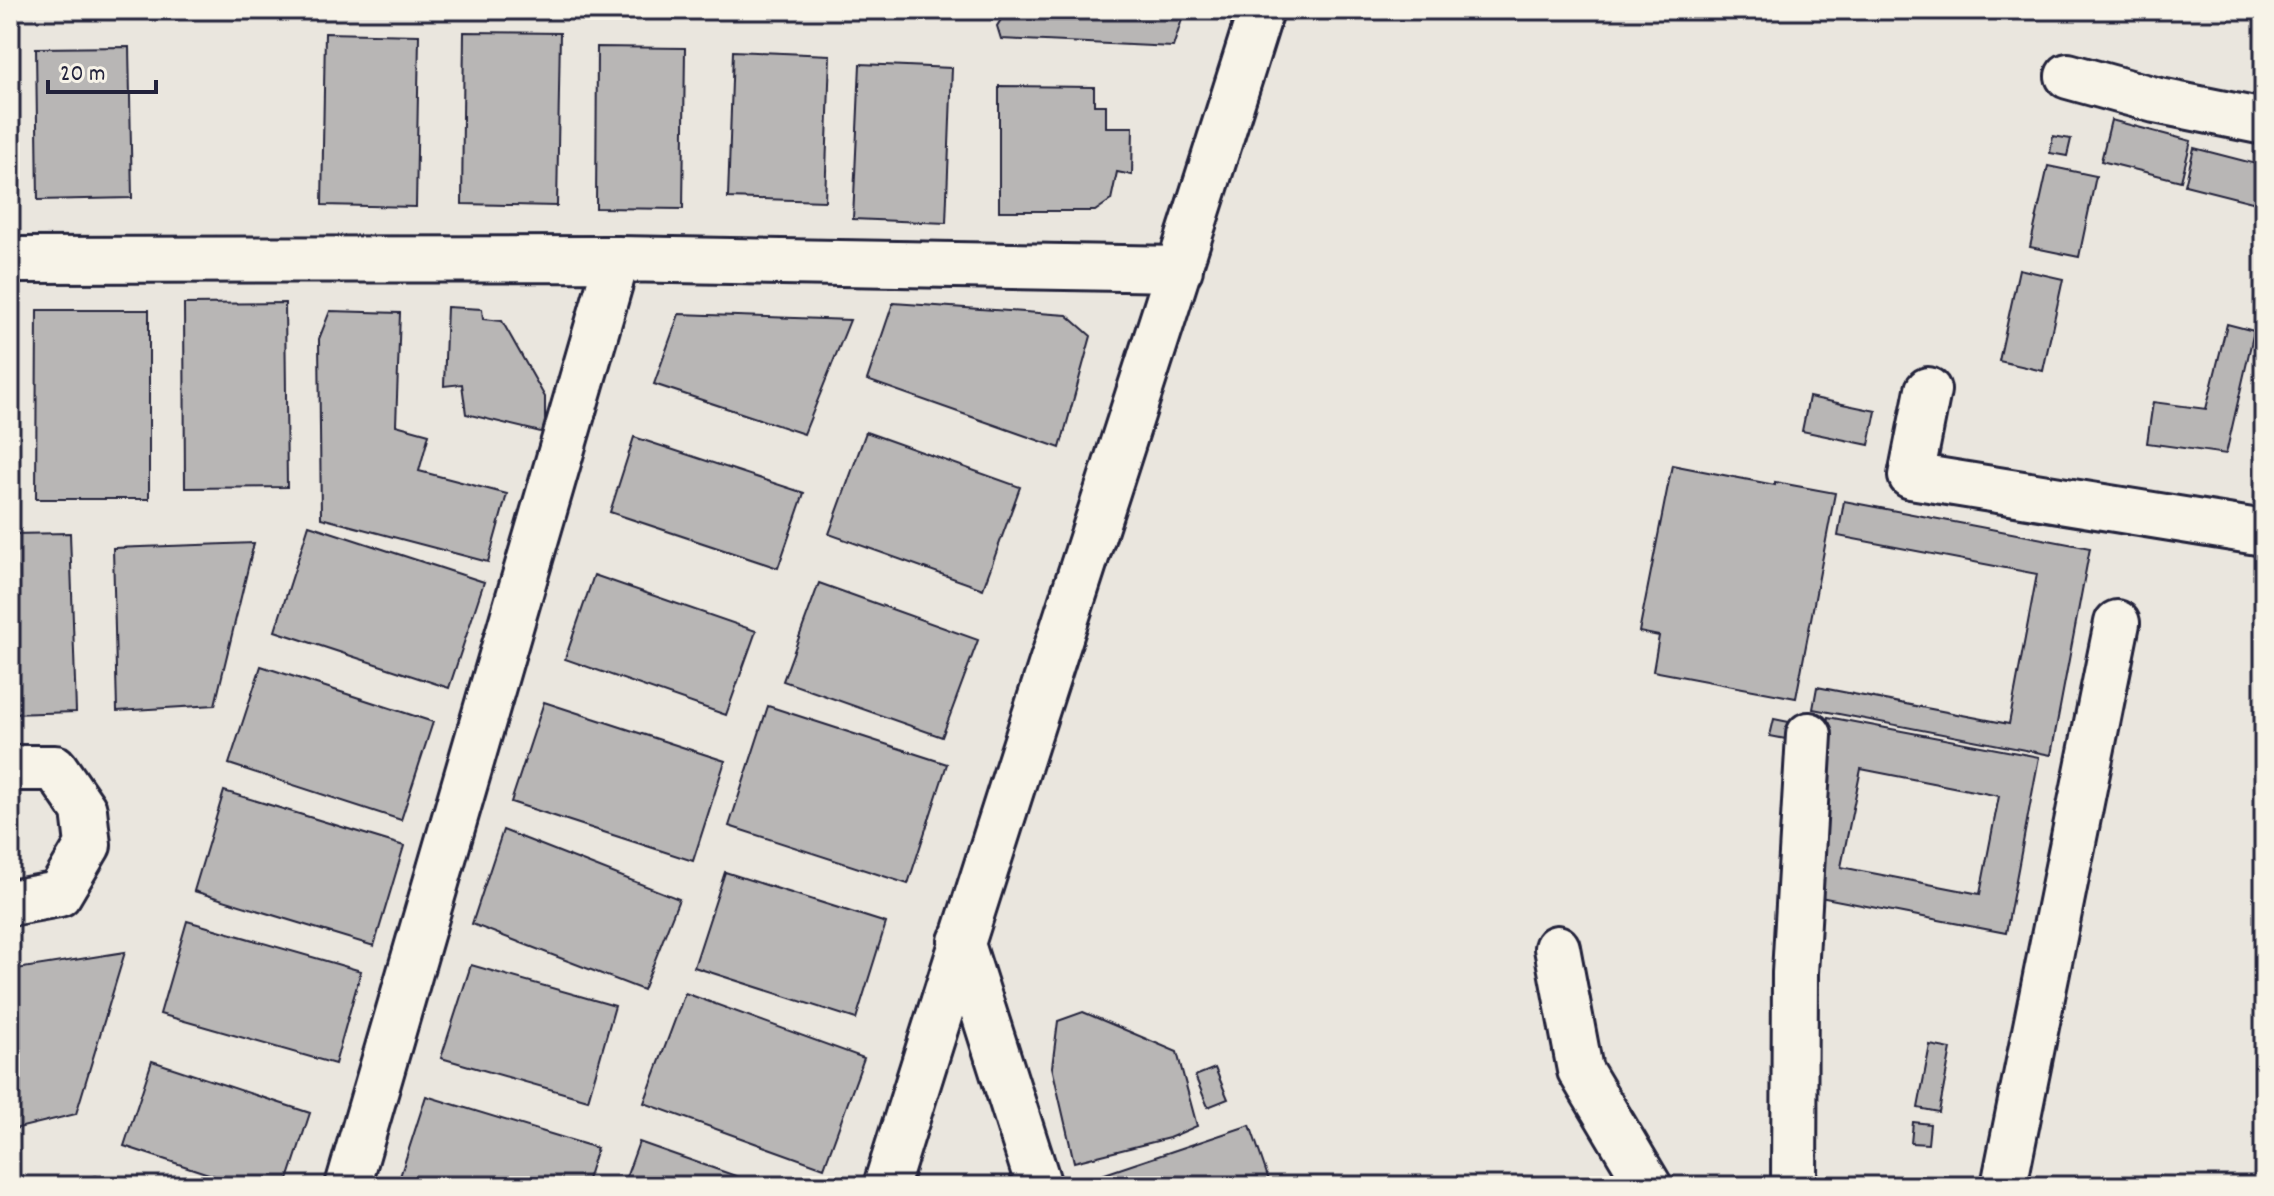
<svg xmlns="http://www.w3.org/2000/svg" width="2274" height="1196" font-family="Dekko,sans-serif">
<style>
.building{fill:#b8b6b5;stroke:#22223b;stroke-width:2;fill-rule:evenodd}
.lines{fill:none;stroke-linecap:round;stroke-linejoin:round}
.minor-casing{stroke:#22223b;stroke-width:50}
.minor{stroke:#f7f3e8;stroke-width:44}
</style>
<rect width="100%" height="100%" fill="#eae6de"/>
<filter id="ink" filterUnits="userSpaceOnUse"><feTurbulence type="fractalNoise" baseFrequency=".0125" numOctaves="2"/><feDisplacementMap in="SourceGraphic" scale="16" xChannelSelector="R" yChannelSelector="G"/><feConvolveMatrix kernelMatrix="1 2 1 2 8 2 1 2 1" color-interpolation-filters="sRGB"/></filter>
<g filter="url(#ink)">
<path class="building" d="M1007 10H1185L1173 47 1001 39 997 26Z
M464 32 560 33 557 206 462 204Z
M325 33 419 35 416 207 322 205Z
M129 47 132 198 38 200 36 48Z
M597 47 685 48 683 209 596 208Z
M733 51 830 55 825 201 728 198Z
M860 64 952 68 946 223 853 219Z
M999 86 1094 87V105H1106V127H1133L1132 175 1117 172 1111 200 1095 211H999Z
M2111 120 2191 141 2181 181 2101 161Z
M2053 136 2071 139 2067 156 2050 153Z
M2194 148 2264 166V205L2185 185Z
M2048 166 2096 176 2079 257 2030 247Z
M2019 269 2063 279 2043 371 1999 361Z
M285 303 287 487 185 488 184 304Z
M893 303 1067 315 1091 336 1060 448 867 380Z
M447 307 482 309 483 319 502 321 545 397V433L466 414 462 384 444 386Z
M37 310H149V499H36Z
M330 311 400 313 396 425 429 434 419 471 507 494 488 562 321 518 319 339Z
M679 314 850 320 804 434 654 384Z
M2227 324 2254 331 2226 454 2147 443 2153 402 2206 409Z
M1809 397 1876 411 1869 445 1802 431Z
M10 419 14 502H10Z
M866 432 1020 487 983 589 829 534Z
M634 437 804 493 778 568 610 512Z
M1672 465 1775 485V482L1835 493 1796 698 1653 671 1659 636 1639 632Z
M1844 501 2090 548 2051 755 1813 709 1817 687 2009 724 2037 574 1838 536Z
M309 525 484 582 449 688 275 631Z
M70 533 76 712 10 714V534Z
M254 543 215 705 117 711 113 548Z
M594 575 756 631 726 715 565 659Z
M819 583 978 640 942 737 783 681Z
M261 666 433 722 401 820 229 764Z
M544 702 725 761 693 861 511 802Z
M768 706 947 764 908 884 729 826Z
M1828 717 2039 757 2006 933 1794 892ZM1861 769 1999 796 1980 894 1841 867Z
M1774 719 1794 723 1791 740 1770 736Z
M224 791 404 846 374 946 194 891Z
M503 830 679 899 643 990 472 924Z
M725 872 886 923 856 1019 694 967Z
M187 921 361 971 335 1064 160 1014Z
M125 952 76 1114 10 1130V970Z
M471 965 615 1006 588 1100 441 1058Z
M685 993 864 1058 824 1168 644 1103Z
M1083 1012 1177 1052 1197 1126 1169 1138 1074 1162 1052 1067 1058 1021Z
M1930 1045 1951 1049 1939 1112 1918 1108Z
M152 1061 310 1113 286 1186H245L124 1146Z
M1215 1068 1228 1099 1208 1107 1195 1076Z
M426 1096 597 1148 585 1186H397Z
M1913 1122 1930 1124 1928 1144 1911 1143Z
M1250 1125 1271 1186H1069Z
M639 1142 764 1186H623Z
M96 1176 116 1186H47Z"/>
<g class="lines">
<defs>
<path id="minor" d="M2068 76 2155 100 2264 122
M10 260 617 259 1180 269
M1928 390 1911 476 2264 533
M10 768H55L84 810 88 845 59 894 10 903
M961 941 1039 1186
M1557 948 1580 1070 1649 1186
M348 1186 617 259
M886 1186C1007 793 1138 403 1261 10
M1794 1186 1795 973 1809 735
M2004 1186 2117 623"/>
</defs>
<use href="#minor" class="minor-casing"/>
<use href="#minor" class="minor"/>
</g>
</g>
<rect width="2274" height="1196" fill="none" stroke="#f7f3e8" stroke-width="40"/>
<rect x="20" y="20" width="2234" height="1156" fill="none" stroke="#22223b" stroke-width="3" filter="url(#ink)"/>
<path d="M48 80v12h108v-12" fill="none" stroke="#22223b" stroke-width="4"/>
<text x="60" y="80" font-size="24" fill="#22223b" stroke="#f7f3e8" stroke-width="6" paint-order="stroke">20 m</text>
</svg>
